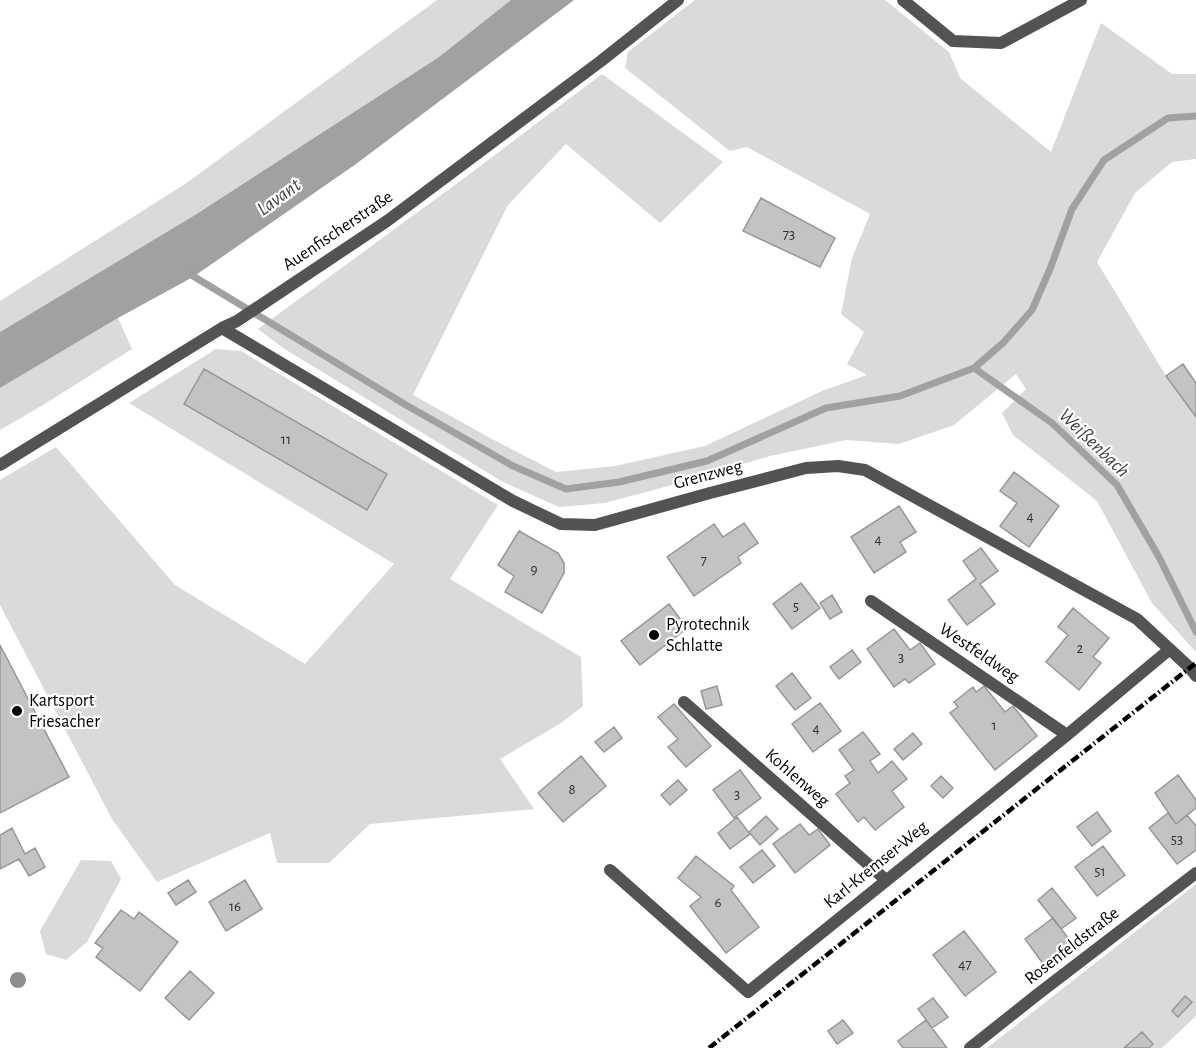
<svg xmlns="http://www.w3.org/2000/svg" width="1196" height="1048" font-family="'Alegreya Sans',sans-serif">
<style>
.green{fill:#dadada}
.water{fill:#a1a1a1}
.lines{fill:none;stroke-linecap:round;stroke-linejoin:round}
.stream{stroke:#a1a1a1;stroke-width:7}
.building{fill:#c3c3c3;stroke:#979797;stroke-width:1.5}
.minor{stroke:#535353;stroke-width:12}
.rail{stroke:#000;stroke-width:4.5;stroke-dasharray:9 3 1.5 3;stroke-linecap:butt}
.tree{fill:#8e8e8e}
.poi-dot{fill:#000;stroke:#fff;stroke-width:2}
.labels{text-anchor:middle;dominant-baseline:central;stroke-width:4.5;stroke-linejoin:round;paint-order:stroke}
.number-label{font-size:15px;fill:#313131}
.street-label{font-size:18px;fill:#000;stroke:#fff}
.poi-label{font-size:18px;fill:#000;stroke:#fff;text-anchor:start}
.water-label{font-size:20px;font-style:italic;fill:#424242;stroke:#fff}
</style>
<rect width="100%" height="100%" fill="#fff"/>
<path class="green" d="M437 0H511L439 57 195 215 0 332V301L185 184Z
M695 0H885L949 52 960 78 1051 152 1101 23 1172 74H1196V159L1172 162 1135 193 1097 262 1166 376 1196 417V650L1195 651 1152 603 1097 501 1013 435 1002 413 1026 389 1016 374 954 425 899 444 846 440 770 456 672 485 605 503 559 507 503 482 283 348 258 329 463 179 602 74 723 162 660 223 566 144 508 205 413 395 490 438 556 472 615 466 705 446 822 391 867 375 847 364 864 332 841 314 852 258 870 214 747 147 730 151 625 68 628 52Z
M118 318 132 349 43 405 0 430V388Z
M216 349 241 351 498 505 450 579 581 657 583 706 561 723 500 759 534 809 370 824 329 863H277L270 833 157 882 112 819 0 605V480L56 447 175 585 305 664 394 564 129 403Z
M81 860 111 861 121 879 87 942 66 960 46 954 40 931Z
M1196 884V1016L1162 1048H987Z"/>
<path class="water" d="M511 0H574L356 164 193 277 118 318 0 388V332L195 215 439 57Z"/>
<g class="lines">
<path class="stream" d="M188 273 406 405 513 466 566 489 619 482 707 461 826 408 900 396 974 368 1003 343 1032 310 1050 269 1072 209 1104 160 1168 118 1196 116
M974 368 1052 423 1117 485 1159 557 1196 632"/>
</g>
<path class="building" d="M761 198 835 238 820 267 743 231Z
M1183 364 1196 383V417L1166 376Z
M204 369 387 474 367 510 184 404Z
M1014 472 1059 506 1029 547 1000 526 1017 503 1000 491Z
M899 506 916 532 900 542 906 552 874 573 851 537Z
M744 523 758 543 738 557 741 563 694 596 667 557 714 524 723 537Z
M519 531 558 553 564 563V573L542 613 505 592 514 576 498 565Z
M981 548 998 571 980 584 995 604 967 625 948 600 976 579 963 561Z
M801 583 820 608 792 629 773 604Z
M832 595 842 612 830 619 820 603Z
M669 604 687 628 640 665 621 641Z
M1073 608 1109 638 1093 657 1101 663 1079 690 1046 662 1068 635 1058 627Z
M894 629 910 650 920 643 935 664 909 683 905 679 894 687 867 649Z
M0 645 69 777 0 813Z
M852 650 861 662 839 679 830 667Z
M792 673 811 698 795 710 776 686Z
M717 686 722 705 706 709 701 691Z
M984 686 1005 712 1013 706 1037 736 995 770 950 713 958 707 954 702 973 687 976 692Z
M820 703 841 731 813 752 792 724Z
M674 704 711 746 686 767 668 747 678 739 658 717Z
M614 727 622 738 604 752 595 742Z
M863 732 880 754 870 761 878 773 892 761 907 779 892 791 904 807 875 830 864 817 858 822 836 794 850 783 845 776 854 770 839 750Z
M913 733 922 744 903 760 894 749Z
M581 756 606 786 563 822 538 793Z
M740 770 761 798 734 818 713 790Z
M1178 775 1196 800V808L1176 824 1155 793Z
M941 776 953 788 943 798 931 786Z
M678 780 687 790 670 805 661 795Z
M1097 812 1111 831 1092 846 1077 827Z
M1168 813 1176 824 1187 815 1196 826V850L1177 864 1149 828Z
M766 816 778 829 760 845 749 832Z
M737 817 750 834 730 849 718 833Z
M800 824 809 835 818 829 830 845 795 873 773 844Z
M12 828 25 854 35 848 45 867 29 876 19 859 0 869V835Z
M1103 846 1125 875 1097 896 1075 867Z
M762 850 775 866 753 883 740 867Z
M696 856 734 886 731 890 759 927 726 953 690 906 701 897 678 878Z
M188 880 196 892 176 905 168 893Z
M245 880 262 909 226 931 209 902Z
M1052 888 1076 918 1061 929 1038 900Z
M121 910 134 919 139 912 178 942 140 991 96 957 103 948 95 943Z
M1053 918 1075 947 1046 968 1025 939Z
M964 931 996 972 965 996 933 955Z
M190 971 214 993 189 1020 165 998Z
M1185 996 1192 1002 1178 1017 1172 1011Z
M933 998 948 1017 932 1028 918 1009Z
M843 1020 853 1033 837 1044 828 1031Z
M926 1020 947 1048H903L898 1041Z
M1142 1032 1153 1044 1149 1048H1124Z"/>
<g class="lines">
<path class="minor" d="M903 0 953 41 1001 43 1081 0
M222 328 513 501 561 524 595 525 710 493 806 468 838 466 865 470 1137 619 1190 668 1196 676
M0 465 222 328 237 321 387 221 601 61 678 0
M871 601 1067 735
M684 702 886 880
M610 870 748 992 1067 735 1170 649
M970 1048 1038 994 1196 873"/>
<path class="rail" d="M709 1048 1196 663"/>
</g>
<circle class="tree" cx="18" cy="980" r="8"/>
<g class="poi-dot">
<circle cx="654" cy="635" r="6"/>
<circle cx="17" cy="711" r="6"/>
</g>
<g class="labels">
<g class="number-label">
<text x="789" y="234">73</text>
<text x="286" y="439">11</text>
<text x="1030" y="516">4</text>
<text x="878" y="539">4</text>
<text x="704" y="560">7</text>
<text x="534" y="569">9</text>
<text x="796" y="606">5</text>
<text x="1080" y="648">2</text>
<text x="901" y="657">3</text>
<text x="994" y="725">1</text>
<text x="816" y="728">4</text>
<text x="572" y="789">8</text>
<text x="737" y="794">3</text>
<text x="1177" y="839">53</text>
<text x="1100" y="871">51</text>
<text x="718" y="902">6</text>
<text x="235" y="906">16</text>
<text x="965" y="964">47</text>
</g>
<g class="street-label">
<text transform="translate(338 231) rotate(-34)">Auenfischerstraße</text>
<text transform="translate(708 475) rotate(-15)">Grenzweg</text>
<text transform="translate(979 653) rotate(34)">Westfeldweg</text>
<text transform="translate(797 778) rotate(41)">Kohlenweg</text>
<text transform="translate(876 865) rotate(-39)">Karl-Kremser-Weg</text>
<text transform="translate(1072 946) rotate(-38)">Rosenfeldstraße</text>
</g>
<g class="poi-label">
<text x="666" y="625">Pyrotechnik<tspan x="666" dy="21">Schlatte</tspan></text>
<text x="29" y="701">Kartsport<tspan x="29" dy="21">Friesacher</tspan></text>
</g>
<g class="water-label">
<text transform="translate(279 197) rotate(-36)">Lavant</text>
<text transform="translate(1094 443) rotate(44)">Weißenbach</text>
</g>
</g>
</svg>
